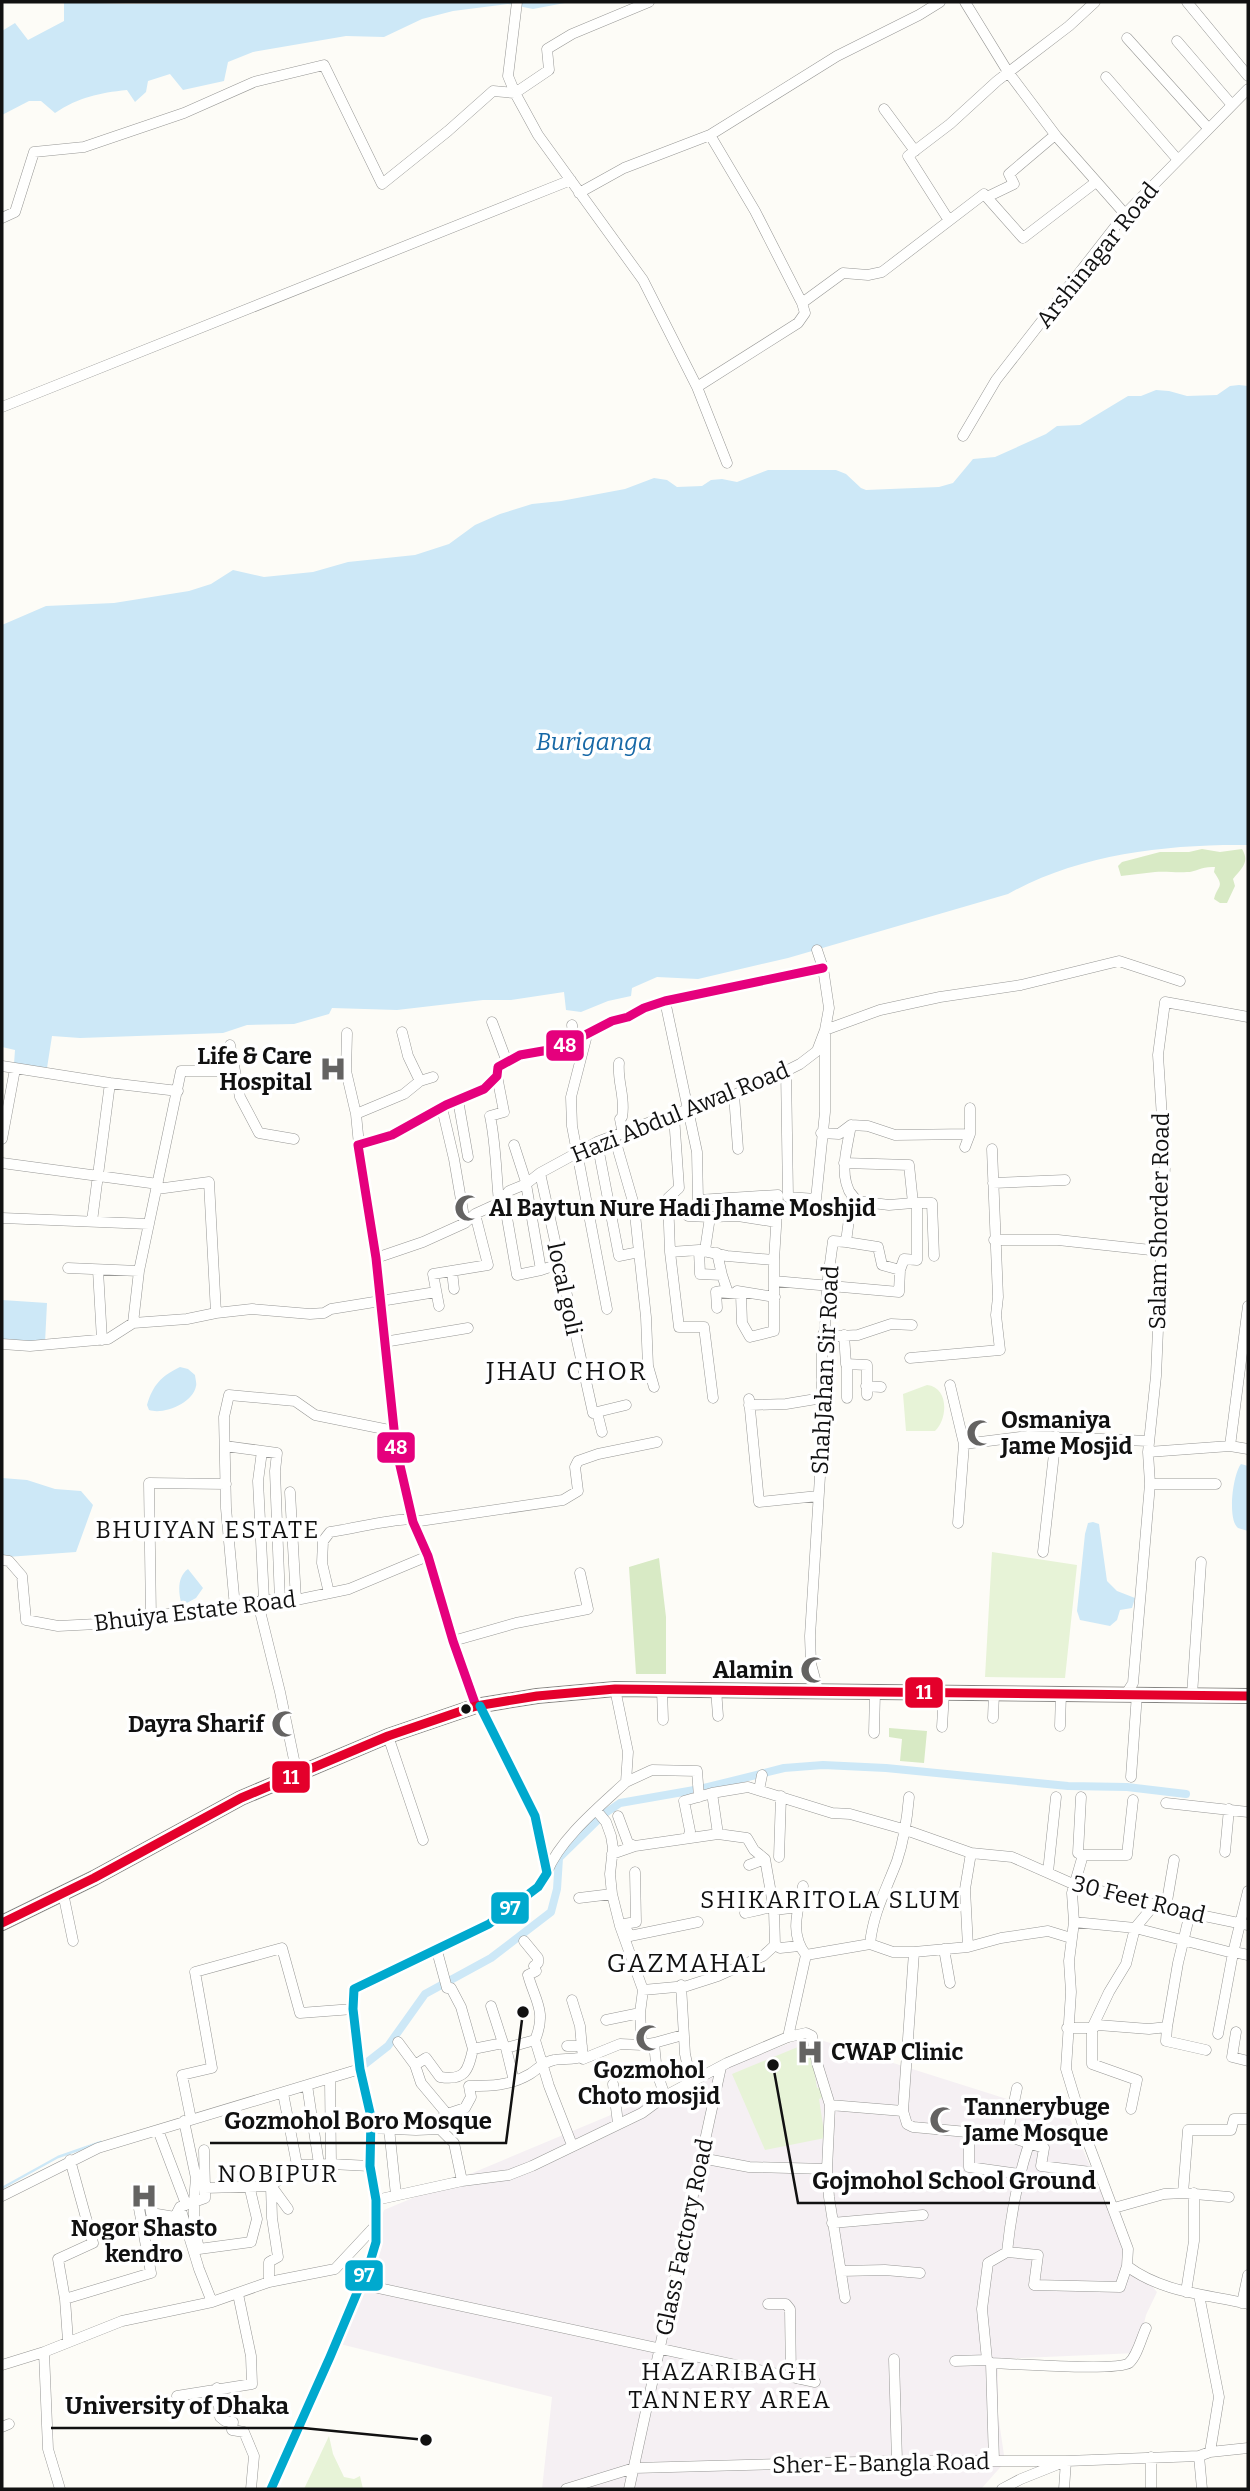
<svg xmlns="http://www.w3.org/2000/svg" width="1250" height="2491" font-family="Bitter,serif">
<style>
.industrial{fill:#f5f0f3}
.green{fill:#e7f3d7}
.forest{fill:#d8eac5}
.water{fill:#cde8f7}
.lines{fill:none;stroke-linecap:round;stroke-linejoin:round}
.stream{stroke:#cde8f7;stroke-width:2.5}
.canal{stroke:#cde8f7;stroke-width:8}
.minor-casing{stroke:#979795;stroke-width:11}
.highway-casing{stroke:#858482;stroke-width:16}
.minor{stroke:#fffffe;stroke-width:10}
.highway{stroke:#eae1d8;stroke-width:14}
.bus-1-casing{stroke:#fff;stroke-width:14}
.bus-2-casing{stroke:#fff;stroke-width:14}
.bus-3-casing{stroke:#fff;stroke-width:14}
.bus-1{stroke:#e5007d;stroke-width:9}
.bus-2{stroke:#e4002b;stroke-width:9}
.bus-3{stroke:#00a9ce;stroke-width:9}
.bus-dot{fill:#111;stroke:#fff;stroke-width:2.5}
.labels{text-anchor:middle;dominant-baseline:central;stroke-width:7;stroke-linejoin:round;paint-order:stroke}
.street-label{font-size:23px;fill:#111;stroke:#fff}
.poi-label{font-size:23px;font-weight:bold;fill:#111;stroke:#fff;text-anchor:start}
.water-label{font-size:24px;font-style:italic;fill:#1768a6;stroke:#fff}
.neighbourhood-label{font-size:24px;letter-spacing:2px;fill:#111;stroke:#fff}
.quarter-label{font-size:26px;letter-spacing:2px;fill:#111;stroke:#fff}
.leader{fill:none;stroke:#111;stroke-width:2.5}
.callout-dot{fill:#111;stroke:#fff;stroke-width:2.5}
.callout-label{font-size:24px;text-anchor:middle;font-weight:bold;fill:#111;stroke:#fff;stroke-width:7;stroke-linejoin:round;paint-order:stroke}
.line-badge{stroke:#fff;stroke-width:2.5}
.badge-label{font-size:19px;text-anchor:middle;font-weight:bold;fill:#fff}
</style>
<rect width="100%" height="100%" fill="#fdfcf7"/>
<path class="industrial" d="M808 2036 1070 2119 1130 2261 1157 2292 1146 2315 1137 2353 998 2359V2414L1005 2462 981 2489H542L552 2397 340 2344 384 2210 704 2076Z"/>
<path class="green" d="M927 1385C949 1387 948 1419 935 1431H906L903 1394Z
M992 1552 1077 1565 1065 1678 985 1677Z
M810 2042 817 2088 821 2087 825 2097 819 2099 825 2138 765 2150 732 2074Z
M329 2436 333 2454 344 2477 354 2479 360 2476 363 2489H304Z"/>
<path class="forest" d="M1202 849 1220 852 1242 849C1250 862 1242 868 1233 879L1235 886 1227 903H1220L1214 899C1218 884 1225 888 1214 872L1215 867C1202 866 1196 872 1187 872 1177 873 1166 871 1155 872 1144 873 1132 875 1121 876L1118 866 1122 862 1160 852H1189Z
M659 1558 666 1617V1674H636L629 1567Z
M889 1728 927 1731 924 1763 900 1761 902 1739 889 1737Z"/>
<path class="water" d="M64 2 126 4 570 2 533 9 508 4 453 11 422 19 384 37 346 36 253 52 228 62 224 81 183 90 170 74 148 81 146 92 135 102 127 90C99 93 79 97 55 113L41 101H29L2 115V31L15 23 28 40 64 21Z
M1239 385 1248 386V845C1167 844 1079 854 1008 894L788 958 698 979 657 977 632 988 631 996 608 1001 581 1012 566 1010 564 992 511 1000H483L397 1010 332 1008 329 1014 294 1024 247 1025 223 1033 80 1038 52 1036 47 1068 14 1064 15 1050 2 1047V625L46 606 114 603 189 591 211 584 233 570 264 577 313 572 348 562 415 555 449 544 475 525 500 514 532 504 561 501 625 489 654 478 667 480 677 487 702 486 711 480 722 479 737 482 768 470H836L846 474 861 488 866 490 939 487 953 483 973 459 995 457 1046 434 1057 426 1080 425 1128 396H1141L1156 390 1169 391 1187 396 1217 395 1230 386Z
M2 1300 47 1303 45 1343 2 1340Z
M180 1367 188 1369 195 1375C195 1376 197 1385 196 1386 193 1403 164 1415 149 1410L147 1405C153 1385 161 1376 180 1367Z
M1241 1464 1248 1466V1531L1238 1528C1227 1519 1233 1474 1241 1464Z
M2 1478 27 1480 55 1489 81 1491 93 1505 76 1552 7 1557 2 1555Z
M1093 1522 1099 1524 1107 1581 1117 1591 1135 1598 1132 1608 1120 1610 1117 1620 1110 1626 1080 1620 1077 1611 1085 1534 1088 1523Z
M188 1569 203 1588 196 1598 185 1604 181 1602C178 1590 178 1576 188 1569Z"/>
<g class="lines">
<path class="stream" d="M2 2188 58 2157 101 2142"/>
<path class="canal" d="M365 2064 388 2046 425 1994 491 1958 551 1912 557 1889 559 1858 604 1814 620 1803 700 1789 784 1768 823 1765 886 1768 1068 1786 1127 1787 1186 1794"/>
<defs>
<path id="minor" d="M517 2 508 76 515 93 538 135 643 280 697 387 727 463
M965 2 1008 72 1057 137 1125 214
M1187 2 1248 76
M1127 38 1208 128
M1177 41 1232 105
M1106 77 1178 160
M884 109 915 151
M710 135 755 211 802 303
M579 193 624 168 710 135 837 56 919 15 940 2
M987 197 1014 184 1009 174 1055 135
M2 218 15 212 34 152 84 147 184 113 254 82 324 65 382 184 448 131 493 91 515 93 549 70 547 49 572 34 649 2
M948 219 908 156 950 124 997 81 1069 26 1095 2
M697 387 798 323 805 313 802 303 843 273 868 275 882 272 984 194 1023 238 1096 182
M2 407 571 180
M963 436 996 380 1125 214 1248 89
M665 1001 697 1152 698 1200 778 1195 774 1260V1331L750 1337 742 1323 741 1294 716 1292
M492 1022 507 1062
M572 1025 574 1041
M825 1030 880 1010 940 997 1021 985 1119 961 1180 981
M347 1033 346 1071 356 1114 359 1145
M587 1035 571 1097 572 1126 607 1309
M230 1045 240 1097 259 1133 294 1139
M619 1063C617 1082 626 1098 622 1117L620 1119 623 1134
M2 1066 110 1083 178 1091
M786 1070 788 1197 816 1199 825 1112V1030L829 1008 823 968 817 950
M497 1076 504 1112 490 1116C496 1144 496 1173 499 1202
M420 1081 433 1077
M734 1095 738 1149
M458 1100 468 1157
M442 1108 454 1159 465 1223
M356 1114 404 1094 420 1081 408 1056 402 1032
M674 1116 679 1188 668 1198 670 1252 679 1327H704L713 1398
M851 1125 868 1126 895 1135 970 1134V1108
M614 1136 634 1205 646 1317 648 1366 654 1387
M2 1139 15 1069
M597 1142 619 1256 639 1252
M514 1145 526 1182
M965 1147 970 1134
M2 1163 158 1184
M844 1163 909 1165 913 1203H932L934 1256
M540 1173 593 1413 626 1405
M993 1183 1065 1180
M526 1184 541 1270 559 1264
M157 1189 209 1182 216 1313
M849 1191 857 1201 889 1205 913 1203
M503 1195 517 1275 541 1270
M688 1216 710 1217
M2 1218 149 1224
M92 1221 110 1083
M994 1240H1058L1160 1251
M846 1242 878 1247 882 1265 900 1270 904 1259 917 1260V1203
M699 1250 700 1274 722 1275 727 1290 716 1292 717 1308
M705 1250 710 1217 738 1216 776 1222
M670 1252 699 1250 727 1256 774 1260
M717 1253 722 1275
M376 1258 423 1242 465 1223 475 1214 499 1203 509 1191 526 1184 540 1173 597 1142 656 1120 674 1116 689 1108 734 1095 774 1077 800 1064 817 1051 825 1030
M68 1268 139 1271
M98 1270 102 1340
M452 1271 454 1289
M774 1281 899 1292 900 1270
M737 1291 775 1297
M439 1306 433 1274 488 1265 475 1214
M133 1323 139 1271 181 1071H235
M844 1335 846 1364 867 1365V1395
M822 1337 858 1335 891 1324 912 1325
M384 1342 468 1328
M2 1344 30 1346 108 1339 133 1323 187 1319 216 1313 252 1309 310 1314 324 1313 331 1309 436 1292
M910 1358 1000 1350 996 1315 998 1297 992 1149
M847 1364V1398
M950 1385 964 1444 958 1523
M866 1386 881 1387
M749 1399 759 1502 818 1496
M749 1405 786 1404 822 1398
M597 1412 602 1432
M964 1444 1028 1436 1149 1441
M225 1446 277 1453 275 1471 280 1601
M1230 1446 1248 1306
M262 1451 258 1481 264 1600
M1148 1452 1230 1446 1248 1449
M1150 1484H1216
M290 1492 296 1600
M413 1522 563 1500 578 1491 575 1467 578 1461 598 1454 657 1442
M1043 1552 1056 1436
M2 1560 9 1561 22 1576 26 1620 58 1626 97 1624 121 1619 235 1607 264 1600H296L349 1589 428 1556
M329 1593 322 1563 323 1541 330 1532C358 1528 384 1520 412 1519
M258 1603 280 1692 297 1774
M235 1607 226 1508 224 1417 229 1395 295 1401 315 1415 394 1431
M151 1617 149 1483 226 1484
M453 1641 516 1623 588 1609 580 1573
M662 1689 663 1720
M716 1689 718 1716
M818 1690 811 1664 810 1636 822 1444V1337L825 1330 827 1286 833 1241 846 1242 852 1196C838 1175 847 1149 851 1125L839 1134 821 1133
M1126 1694 1133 1683 1150 1484 1148 1452 1156 1376 1165 1165 1158 1055 1165 1002 1248 1017
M1192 1695 1201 1562
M476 1706 453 1641 428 1556 413 1522 396 1448 376 1258 358 1145 392 1135 446 1105 484 1089 497 1076 498 1067 520 1055 560 1048 612 1021 628 1017 644 1008 665 1001 823 968
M993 1718 994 1693
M1060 1726 1061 1693
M942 1727 944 1692
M874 1733 875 1692
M388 1736 423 1840
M1131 1777 1137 1694
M626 1782 652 1770 697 1771 699 1797
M759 1790 762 1775
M712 1793 718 1834
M1081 1797 1078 1853 1083 1855
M1166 1803 1248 1812
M596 1810 606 1822 611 1836 613 1848 610 1874 612 1894 620 1926 643 1990 640 2013 642 2045 654 2043 657 2073 665 2096
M618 1816 628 1843 635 1846
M688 1838 690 1831 684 1801 712 1793 748 1787 832 1813 850 1814 903 1829 971 1853 1012 1857 1073 1884 1190 1913 1248 1925
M1225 1852 1229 1809
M612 1854 635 1846 718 1834 747 1838 754 1850 765 1859 774 1910 775 1945 763 1956 718 1976 687 1986 643 1990
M1083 1855 1072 1893 1074 1922 1069 1961 1071 1992 1066 2069 1089 2145 1128 2249 1127 2266C1163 2293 1206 2294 1248 2304
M1083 1855H1127L1133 1800
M779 1857 781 1796
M749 1865 765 1859
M547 1872C560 1839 599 1807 626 1782L628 1752 615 1689
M1048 1872 1056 1797
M803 1886C798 1910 789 1934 806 1955
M63 1893 73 1941
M579 1898 612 1894
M1166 1907 1174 1860
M774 1910 799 1907
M745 1913 772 1907
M1074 1922 1135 1928 1233 1953
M624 1924 636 1922 635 1872
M625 1927 630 1936 698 1922
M524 1941 538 1958V1963L534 1966 536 1971 528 1975C535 2001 547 2011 535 2040
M870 1944C873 1913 886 1890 897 1861 904 1840 907 1820 909 1797
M775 1945 780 1948 799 1946
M968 1947 965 1889 971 1853
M944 1949 950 1983
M437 1951 447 1988
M914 1952 903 2111 907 2124 913 2127 967 2132 969 2137V2167L1019 2174
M1234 1952 1248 1955
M806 1955 870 1944 893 1952H914L968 1947 1001 1938 1048 1931 1071 1938
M681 1985 685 2054 691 2081
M451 1988 461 2007 473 2049
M572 2000 580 2026 583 2059 620 2044 642 2045
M491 2006 503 2043
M606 2020 640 2013
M1167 2027 1178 1963 1190 1913
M1067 2028H1092L1098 2025 1149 2029 1167 2027 1166 2041 1206 2050
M1236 2032 1232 2057 1248 2061
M1218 2034 1233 1953 1248 1891
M788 2037 806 1955
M535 2040 549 2086 572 2145
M398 2042 415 2065
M654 2043 683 2035
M567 2046H582
M506 2048 514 2081
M330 2080 331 2164
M613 2084 618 2123
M307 2085 319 2164
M1017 2088 1007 2136 1044 2148 1041 2166 1099 2173
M283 2093 297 2165
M830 2105 903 2111
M1131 2109 1137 2080 1092 2064V2028L1109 1992 1126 1964 1135 1928 1155 1904
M447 2114 465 2108 471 2097 469 2086C490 2086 510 2086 530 2074 538 2069 543 2062 554 2060 563 2058 572 2060 582 2057
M191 2119 182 2075 212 2068 195 1972 282 1948 300 2013 353 2009
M184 2121 196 2178 194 2201V2225L199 2249 251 2242 257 2219 249 2185
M370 2128 416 2130 440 2129
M389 2128 396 2195
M158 2130 186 2204
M204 2150 205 2188
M701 2158 749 2167 827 2169
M297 2165 331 2164 370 2166
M462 2181 454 2143 440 2129 443 2117 447 2114 421 2083 415 2065 426 2058 440 2077C465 2081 468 2071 473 2049L503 2043 506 2048 535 2040
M272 2187 288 2209
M1183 2193 1188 2130H1231L1234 2119H1248
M2 2196 98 2148 360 2069
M376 2200 462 2181 509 2175 532 2166 642 2113 665 2096 727 2063 788 2037 806 2033 812 2036 817 2063 830 2105 827 2169 829 2197 845 2298
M180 2207 199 2269 212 2302
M1114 2208 1164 2194 1183 2193 1229 2197
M832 2223 923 2215
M1007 2252 1038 2255 1034 2285 1120 2287 1127 2266
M1007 2252C1011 2214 1017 2180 1029 2144
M841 2271 885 2270 920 2273
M269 2282V2262L278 2257 272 2218 271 2186
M360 2284 815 2382
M1186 2292 1194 2241V2193
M1199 2295 1219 2397 1210 2452
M65 2299 151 2273 138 2203 150 2205 151 2213 175 2217 180 2207 205 2198V2188L271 2186 297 2165
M1242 2303 1248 2275
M768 2304H786L790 2309 791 2377
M68 2341 65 2299 58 2259 93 2243 70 2160
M44 2352 48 2449 60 2489
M894 2359 897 2461
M955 2361 987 2360
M991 2363C1012 2364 1118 2371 1129 2363 1137 2356 1141 2339 1146 2328
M2 2365 44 2352 122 2321 212 2302 269 2282 335 2269 377 2224
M217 2388 220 2417 225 2421 233 2422 232 2430 244 2432 254 2456 251 2489
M177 2396 252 2384 251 2356 238 2294
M2 2427 9 2424
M1199 2456 1202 2489
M1151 2457V2489
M994 2461 991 2363 987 2360 982 2309 988 2263 1007 2252
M271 2489 330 2357 370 2262 376 2242V2200L370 2166 371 2117 360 2069 353 2009 354 1989 489 1924 538 1887 547 1873 535 1816 480 1706
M566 2489 634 2468 897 2461H1066L1199 2456 1210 2452 1248 2448
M629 2489 721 2067
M1002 2489 1021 2479 1066 2461 1064 2489"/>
<path id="highway" d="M2 1923 94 1878 241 1798 388 1736 476 1706 537 1696 615 1689 1248 1696"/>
</defs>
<use href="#minor" class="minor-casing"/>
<use href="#highway" class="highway-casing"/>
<use href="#minor" class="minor"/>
<use href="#highway" class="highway"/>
<defs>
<path id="bus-1" d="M476 1706 453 1641 428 1556 413 1522 396 1448 376 1258 358 1145 392 1135 446 1105 484 1089 497 1076 498 1067 520 1055 560 1048 612 1021 628 1017 644 1008 665 1001 823 968"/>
<path id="bus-2" d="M2 1923 94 1878 241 1798 388 1736 476 1706 537 1696 615 1689 1248 1696"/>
<path id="bus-3" d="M271 2489 330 2357 370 2262 376 2242V2200L370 2166 371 2117 360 2069 353 2009 354 1989 489 1924 538 1887 547 1873 535 1816 480 1706"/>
</defs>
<use href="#bus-1" class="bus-1-casing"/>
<use href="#bus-2" class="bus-2-casing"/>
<use href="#bus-3" class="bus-3-casing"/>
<use href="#bus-1" class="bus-1"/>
<use href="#bus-2" class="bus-2"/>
<use href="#bus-3" class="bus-3"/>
</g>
<defs>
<symbol id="hospital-bare" viewBox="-9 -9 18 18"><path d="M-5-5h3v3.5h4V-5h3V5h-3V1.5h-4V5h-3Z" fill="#646362" stroke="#fff" stroke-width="2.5" paint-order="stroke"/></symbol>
<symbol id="mosque-bare" viewBox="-9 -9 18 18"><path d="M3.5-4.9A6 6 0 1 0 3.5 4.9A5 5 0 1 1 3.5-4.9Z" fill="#646362" stroke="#fff" stroke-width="2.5" paint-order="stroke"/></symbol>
</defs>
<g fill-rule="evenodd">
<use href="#hospital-bare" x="314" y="1050" width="38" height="38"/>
<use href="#mosque-bare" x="449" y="1189" width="38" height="38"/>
<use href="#mosque-bare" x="961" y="1414" width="38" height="38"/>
<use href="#mosque-bare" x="795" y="1651" width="38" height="38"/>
<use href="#mosque-bare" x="266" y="1705" width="38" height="38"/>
<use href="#mosque-bare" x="630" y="2019" width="38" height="38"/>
<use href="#hospital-bare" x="791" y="2033" width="38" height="38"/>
<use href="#mosque-bare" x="924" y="2101" width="38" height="38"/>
<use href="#hospital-bare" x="125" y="2177" width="38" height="38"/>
</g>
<circle class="bus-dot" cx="466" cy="1709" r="6"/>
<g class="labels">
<g class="street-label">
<text transform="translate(1097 255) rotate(-51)">Arshinagar Road</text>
<text transform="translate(680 1112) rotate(-22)">Hazi Abdul Awal Road</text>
<text transform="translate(1159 1221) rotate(-89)">Salam Shorder Road</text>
<text transform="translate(565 1289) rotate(78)">local goli</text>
<text transform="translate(825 1370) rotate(-87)">ShahJahan Sir Road</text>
<text transform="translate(195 1611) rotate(-7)">Bhuiya Estate Road</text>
<text transform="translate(1139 1899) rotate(14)">30 Feet Road</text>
<text transform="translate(684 2237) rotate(-78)">Glass Factory Road</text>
<text transform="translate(881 2463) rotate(-1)">Sher-E-Bangla Road</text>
</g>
<g class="poi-label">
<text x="312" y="1056" text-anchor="end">Life &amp; Care<tspan x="312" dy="26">Hospital</tspan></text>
<text x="489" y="1208">Al Baytun Nure Hadi Jhame Moshjid</text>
<text x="1001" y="1420">Osmaniya<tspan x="1001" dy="26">Jame Mosjid</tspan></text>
<text x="793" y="1670" text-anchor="end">Alamin</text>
<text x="264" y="1724" text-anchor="end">Dayra Sharif</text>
<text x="831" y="2052">CWAP Clinic</text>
<text x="649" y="2070" text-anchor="middle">Gozmohol<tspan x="649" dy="26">Choto mosjid</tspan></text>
<text x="964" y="2107">Tannerybuge<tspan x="964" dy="26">Jame Mosque</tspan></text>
<text x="144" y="2228" text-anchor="middle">Nogor Shasto<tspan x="144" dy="26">kendro</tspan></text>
</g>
<g class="water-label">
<text x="594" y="742">Buriganga</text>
</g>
<g class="neighbourhood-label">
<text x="208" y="1530">BHUIYAN ESTATE</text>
<text x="831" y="1900">SHIKARITOLA SLUM</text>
<text x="278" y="2174">NOBIPUR</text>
<text x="730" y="2372">HAZARIBAGH<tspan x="730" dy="28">TANNERY AREA</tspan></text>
</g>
<g class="quarter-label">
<text x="567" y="1371">JHAU CHOR</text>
<text x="687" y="1963">GAZMAHAL</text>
</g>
</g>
<path class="leader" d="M523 2012L506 2143H210M773 2065L798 2203H1110M426 2440L303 2428H51"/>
<g class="callout-dot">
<circle cx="523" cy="2012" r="7"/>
<circle cx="773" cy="2065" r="7"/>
<circle cx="426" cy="2440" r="7"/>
</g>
<g class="callout-label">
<text x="358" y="2129">Gozmohol Boro Mosque</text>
<text x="954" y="2189">Gojmohol School Ground</text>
<text x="177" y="2414">University of Dhaka</text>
</g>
<g class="line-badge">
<rect x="545" y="1029" width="40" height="33" rx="7" fill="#e5007d"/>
<rect x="376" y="1431" width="40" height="33" rx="7" fill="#e5007d"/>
<rect x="904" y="1676" width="40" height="33" rx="7" fill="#e4002b"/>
<rect x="271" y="1760" width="40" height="34" rx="7" fill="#e4002b"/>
<rect x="490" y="1891" width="40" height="34" rx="7" fill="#00a9ce"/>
<rect x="344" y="2259" width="40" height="33" rx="7" fill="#00a9ce"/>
</g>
<g class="badge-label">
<text x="565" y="1052">48</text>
<text x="396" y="1454">48</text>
<text x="924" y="1699">11</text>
<text x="291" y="1784">11</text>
<text x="510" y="1915">97</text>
<text x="364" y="2282">97</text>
</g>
<rect width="1250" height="2491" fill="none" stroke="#111111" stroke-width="7"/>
</svg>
